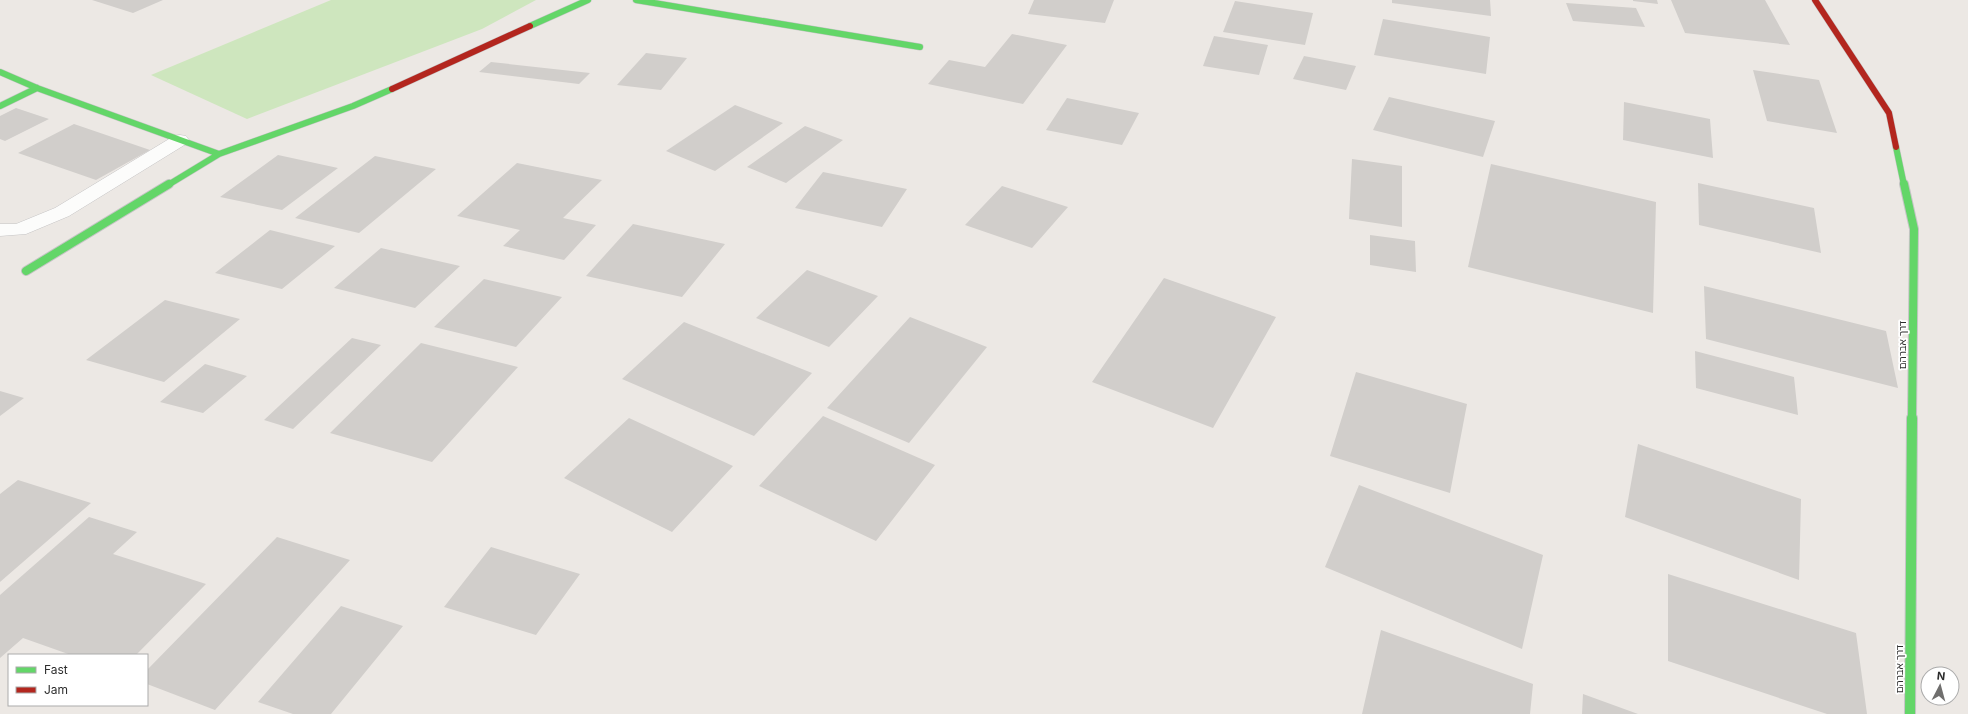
<svg xmlns="http://www.w3.org/2000/svg" width="1968" height="714" font-family="Inter,'Noto Sans Hebrew',sans-serif">
<style>
.green{fill:#cee6be}
.building{fill:#d1cecb}
.lines{fill:none;stroke-linecap:round;stroke-linejoin:round}
.street-casing{stroke:#c5c4c5;stroke-width:1}
.fast-far2-casing{stroke:#c5c4c5;stroke-width:7}
.fast-far1-casing{stroke:#c5c4c5;stroke-width:10}
.fast-casing{stroke:#c5c4c5;stroke-width:12}
.jam-casing{stroke:#c5c4c5;stroke-width:7}
.street{fill:#fcfcfb;fill-rule:evenodd}
.fast-far2{stroke:#63d668;stroke-width:6}
.fast-far1{stroke:#63d668;stroke-width:8}
.fast{stroke:#63d668;stroke-width:10}
.jam{stroke:#b3261e;stroke-width:6}
.labels{text-anchor:middle;dominant-baseline:central;stroke-width:3.5;stroke-linejoin:round;paint-order:stroke}
.street-label{font-size:10px;fill:#2e2e2e;stroke:#fff}
</style>
<rect width="100%" height="100%" fill="#ece8e4"/>
<path class="green" d="M331 0H536L482 29 247 119 151 75Z"/>
<path class="building" d="M92 0H163L133 13Z
M1034 0H1114L1105 23 1028 14Z
M1392 0H1490L1491 16 1392 3Z
M1633 0H1657L1658 4 1633 1Z
M1671 0H1765L1790 45 1685 33Z
M1235 1 1313 13 1305 45 1223 32Z
M1566 3 1636 8 1645 27 1573 21Z
M1383 19 1490 37 1486 74 1374 55Z
M1012 34 1067 45 1023 104 928 84 949 60 985 67Z
M1214 36 1268 45 1259 75 1203 66Z
M646 53 687 58 661 90 617 85Z
M1304 56 1356 66 1346 90 1293 79Z
M491 62 590 73 579 84 479 72Z
M1753 70 1819 80 1837 133 1767 121Z
M1389 97 1495 121 1483 157 1373 130Z
M1067 98 1139 113 1122 145 1046 130Z
M1624 102 1710 119 1713 158 1623 140Z
M735 105 783 123 715 171 666 151Z
M16 108 49 119 5 141 0 139V116Z
M74 124 150 150 96 180 18 153Z
M805 126 843 140 786 183 747 167Z
M278 155 338 168 282 210 220 197Z
M375 156 436 169 359 233 295 218Z
M1352 159 1402 166V227L1349 219Z
M517 163 602 180 563 218 596 225 564 260 503 246 520 230 457 216Z
M1491 164 1656 202 1653 313 1468 267Z
M823 172 907 189 882 227 795 208Z
M1698 183 1814 208 1821 253 1699 225Z
M1002 186 1068 207 1032 248 965 225Z
M633 224 725 244 682 297 586 276Z
M270 230 335 246 282 289 215 273Z
M1370 235 1415 241 1416 272 1370 265Z
M381 248 460 266 415 308 334 288Z
M807 270 878 296 829 347 756 318Z
M1164 278 1276 317 1213 428 1092 382Z
M484 279 562 297 516 347 434 327Z
M1704 286 1886 331 1898 388 1706 339Z
M165 300 240 319 164 382 86 360Z
M910 317 987 347 909 443 827 408Z
M684 322 812 373 754 436 622 379Z
M352 338 381 345 293 429 264 420Z
M421 343 518 367 432 462 330 433Z
M1695 351 1794 377 1798 415 1696 388Z
M205 364 247 376 203 413 160 402Z
M1356 372 1467 404 1450 493 1330 456Z
M0 391 24 398 0 416Z
M823 416 935 465 876 541 759 486Z
M629 418 733 466 672 532 564 478Z
M1638 444 1801 499 1799 580 1625 517Z
M18 480 91 503 0 582V494Z
M1359 485 1543 555 1522 649 1325 567Z
M89 517 137 532 113 554 206 584 136 655H71L23 638 0 658V595Z
M277 537 350 560 215 710 147 684V670Z
M491 547 580 574 536 635 444 607Z
M1668 574 1856 633 1867 714H1827L1668 661Z
M341 606 403 626 331 714H293L258 702Z
M1381 630 1533 684 1530 714H1362Z
M1583 694 1638 714H1582Z"/>
<g class="lines">
<defs>
<path id="street" d="M180 135 186 136 189 140 186 144 69 216 26 234 0 236V224H16L55 208 174 136Z"/>
<path id="fast-far2" d="M636 0 920 47
M530 26 588 0
M0 72 37 88 219 154
M0 106 37 88
M1896 147 1904 185
M168 185 219 154 353 106 392 89"/>
<path id="fast-far1" d="M1904 184 1914 229 1912 419
M26 271 169 184"/>
<path id="fast" d="M1910 714 1912 418"/>
<path id="jam" d="M1815 0 1889 113 1896 147
M392 89 530 26"/>
</defs>
<use href="#street" class="street-casing"/>
<use href="#fast-far2" class="fast-far2-casing"/>
<use href="#fast-far1" class="fast-far1-casing"/>
<use href="#fast" class="fast-casing"/>
<use href="#jam" class="jam-casing"/>
<use href="#street" class="street"/>
<use href="#fast-far2" class="fast-far2"/>
<use href="#fast-far1" class="fast-far1"/>
<use href="#fast" class="fast"/>
<use href="#jam" class="jam"/>
</g>
<g class="labels">
<g class="street-label">
<text transform="translate(1902 345) rotate(-90)">דרך אברהם</text>
<text transform="translate(1899 669) rotate(-90)">דרך אברהם</text>
</g>
</g>
<rect x="8" y="654" width="140" height="52" fill="#ffffff" stroke="#ababab"/>
<rect x="16" y="667" width="20" height="6" fill="#63d668" stroke="#ababab"/>
<text x="44" y="674" font-size="12" fill="#2e2e2e">Fast</text>
<rect x="16" y="687" width="20" height="6" fill="#b3261e" stroke="#ababab"/>
<text x="44" y="694" font-size="12" fill="#2e2e2e">Jam</text>
<g transform="translate(1940 686) rotate(6)"><circle r="19" fill="#ffffff" stroke="#ababab"/>
<path d="M0-3L7 15L0 10L-7 15Z" fill="#706f6e"/>
<text y="-6" font-size="11" font-weight="bold" text-anchor="middle" fill="#2e2e2e">N</text>
</g>
</svg>
